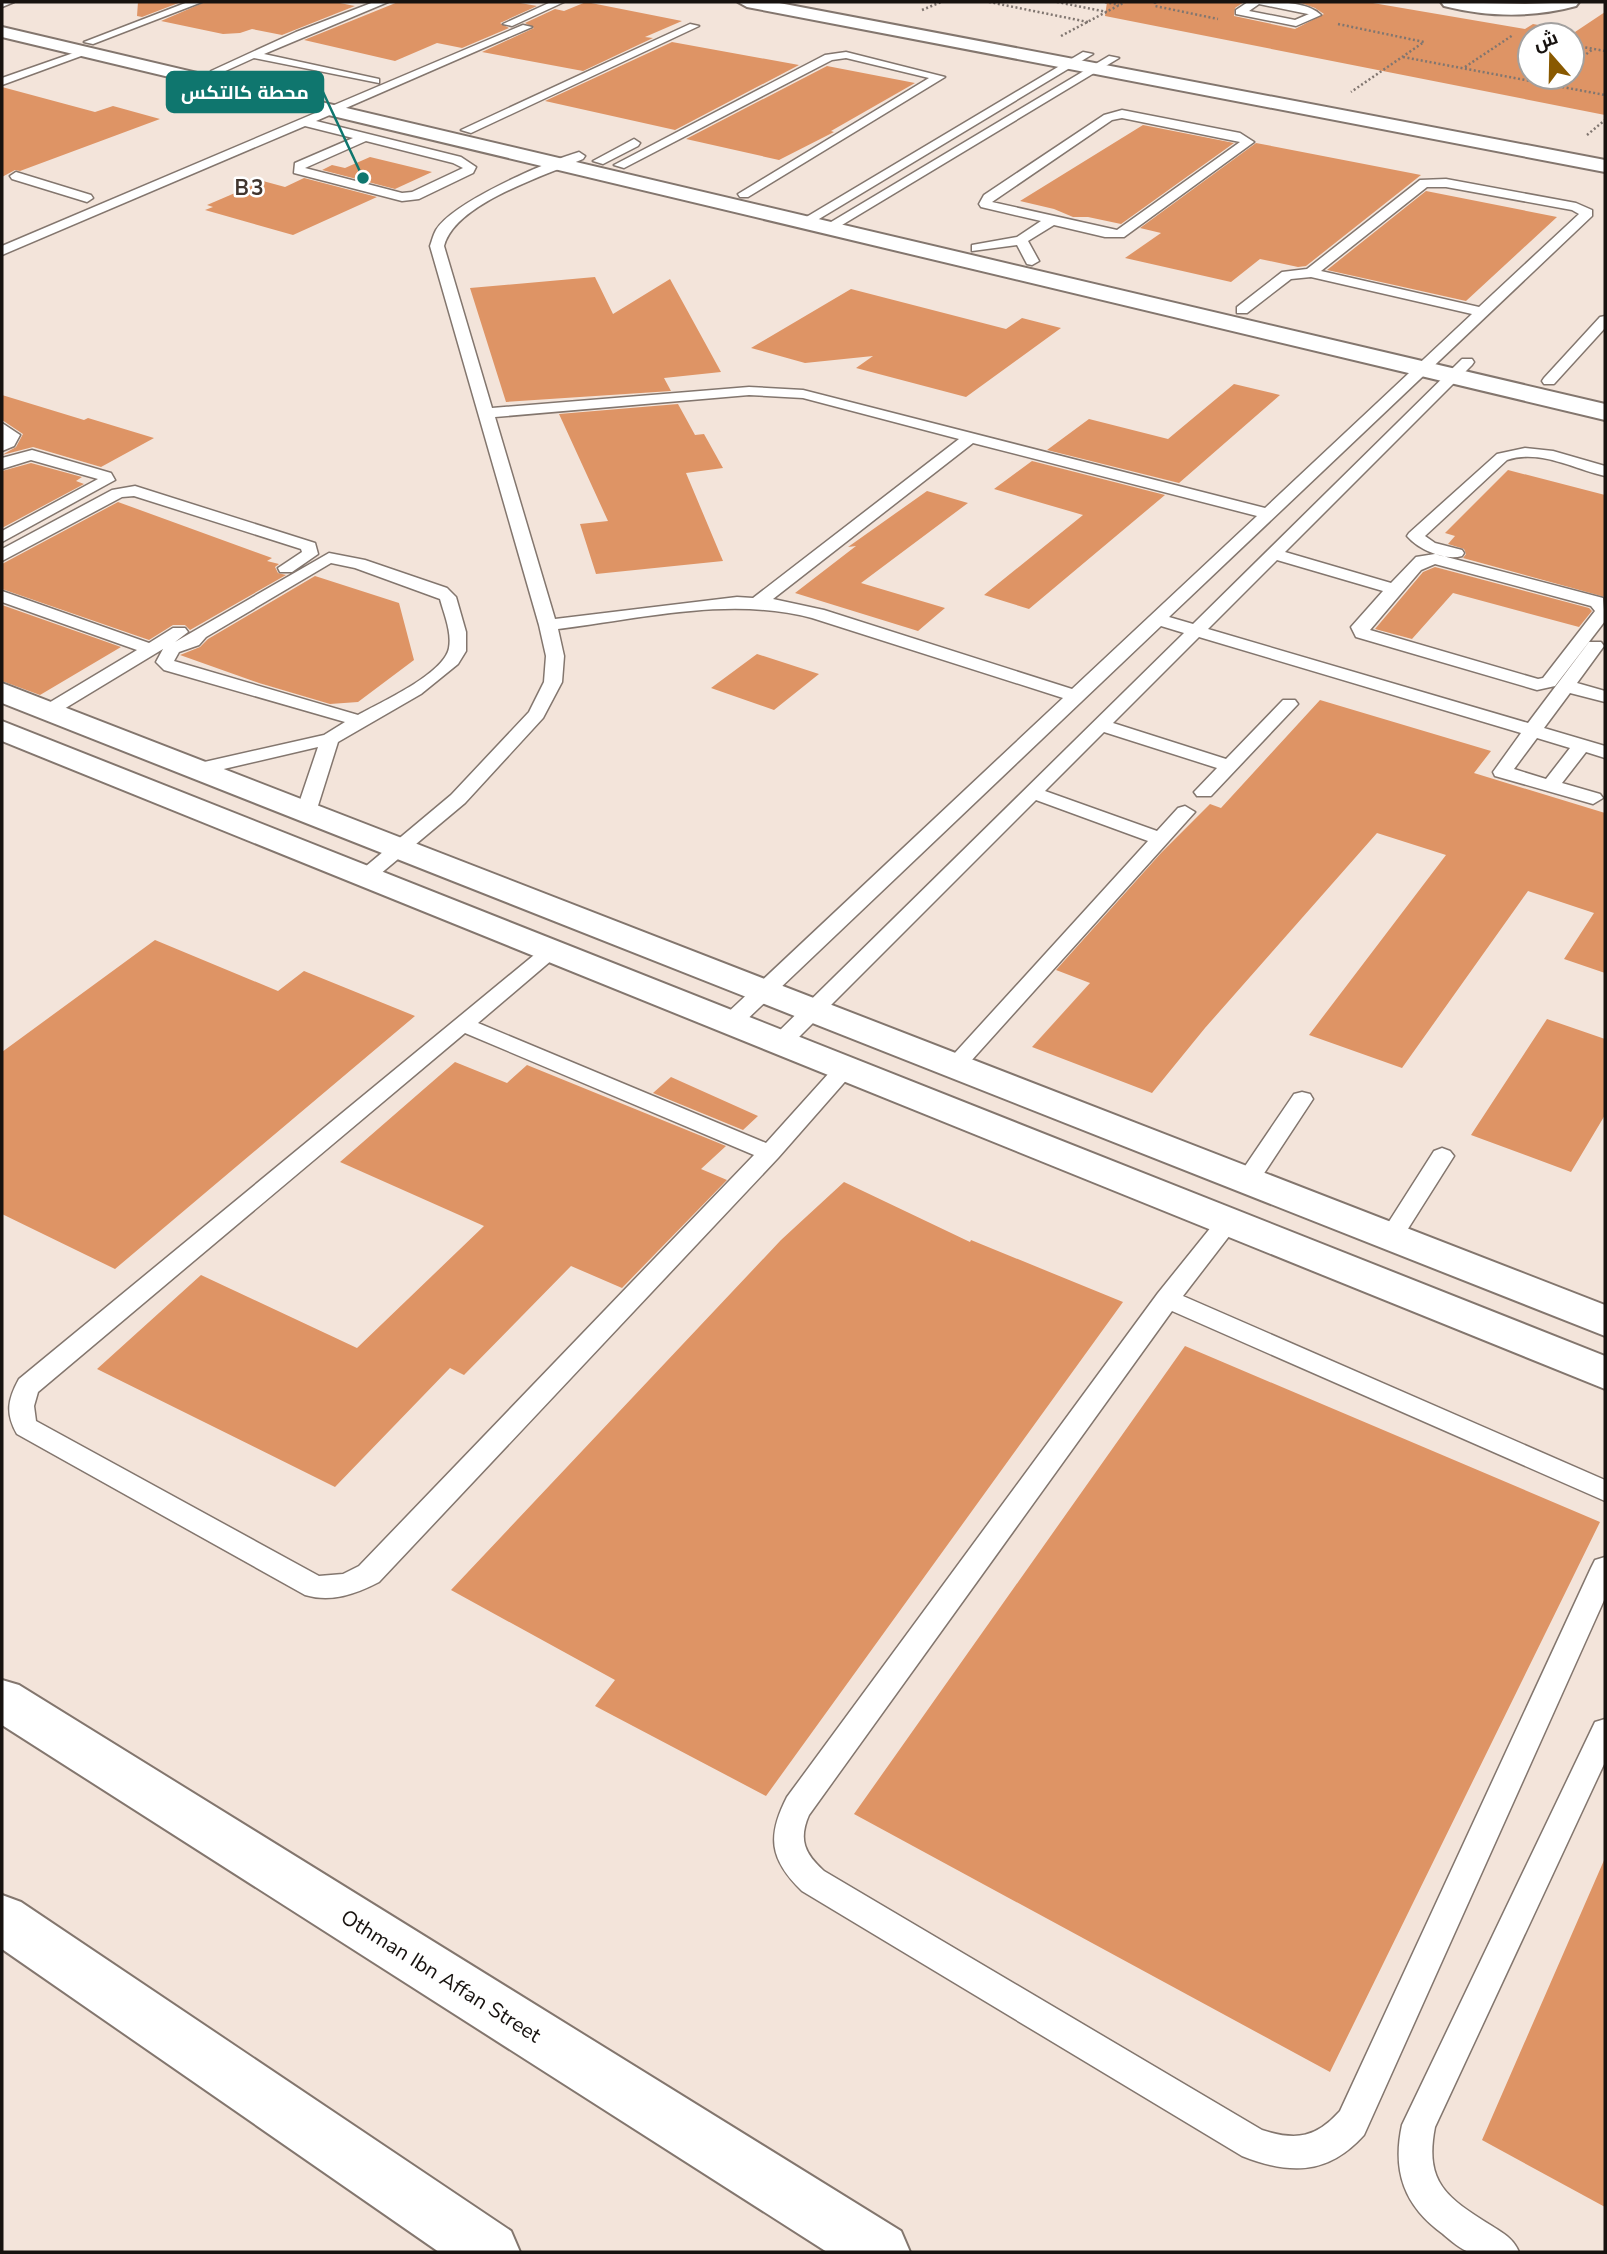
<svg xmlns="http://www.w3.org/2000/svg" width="1607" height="2254" font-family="'Nunito Sans',Cairo,sans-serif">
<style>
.building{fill:#de9465;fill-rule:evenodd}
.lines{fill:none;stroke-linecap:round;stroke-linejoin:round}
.lane-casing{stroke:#83766e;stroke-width:3}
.street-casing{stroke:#83766e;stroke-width:4}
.secondary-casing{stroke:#83766e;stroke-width:4}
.path{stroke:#807670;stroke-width:2.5;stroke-dasharray:2 2.5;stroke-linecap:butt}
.lane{fill:#fff;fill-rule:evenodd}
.street{fill:#fff;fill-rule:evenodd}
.secondary{fill:#fff;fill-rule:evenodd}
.labels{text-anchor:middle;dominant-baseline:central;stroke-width:5;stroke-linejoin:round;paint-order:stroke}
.far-district-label{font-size:21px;font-weight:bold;letter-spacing:2px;fill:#41352e;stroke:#fff}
.near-street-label{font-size:21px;fill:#17120f;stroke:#fff}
.leader{fill:none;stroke:#0f766e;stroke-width:2.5}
.callout-dot{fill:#0f766e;stroke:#fff;stroke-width:2.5}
.callout{fill:#0f766e;stroke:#0f766e;stroke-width:2.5}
.callout-label{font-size:19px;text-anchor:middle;font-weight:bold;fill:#fff}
</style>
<rect width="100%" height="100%" fill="#f3e4da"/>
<path class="building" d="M138 2H181L142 17 137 16Z
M205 2H335L355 6 282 35 252 29 240 33 223 34 161 21Z
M398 2H515L537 6 500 23 509 28 462 48 437 43 395 61 304 40Z
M586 2 682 21 645 37 653 38 583 71 482 52 534 28 525 23 555 9 564 11Z
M1107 2H1244L1235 8 1234 16 1295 29 1324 14 1315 8 1298 2H1367L1525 29 1533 24 1575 32 1605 12V115L1105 16ZM1530 35H1572V77H1530Z
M672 42 799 65 675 130 545 101Z
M827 66 915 83 831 131 834 132 779 160 686 139Z
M2 87 95 112 113 106 160 119 20 171 15 170 2 177Z
M1143 125 1234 143 1121 224 1088 217H1073L1054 209 1020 201Z
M1256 143 1421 175 1306 266 1298 267 1260 259 1231 282 1125 258 1161 233 1140 228Z
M370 157 432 172 395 189 322 170 332 165 345 168Z
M304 178 377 197 293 235 205 210 213 207 207 205 263 181 285 187Z
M1426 191 1557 217 1466 301 1327 270Z
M595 277 613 314 670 279 721 372 664 378 671 391 506 402 470 288Z
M851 289 1006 329 1022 318 1061 328 966 397 856 368 873 356 805 363 751 348Z
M1234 384 1280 395 1179 483 1047 450 1089 419 1168 439Z
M2 395 84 420 88 418 154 438 101 467 33 447 2 455 16 447 23 434 2 420Z
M678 404 695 435 704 434 723 468 686 473 723 561 596 574 580 524 608 521 559 414Z
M1032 461 1165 495 1029 609 984 595 1083 515 994 489Z
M31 463 82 477 76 481 84 484 2 528V471Z
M1508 470 1605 495V597L1463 558 1466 554 1464 549 1448 544 1455 536 1445 533Z
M927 491 968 503 861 583 945 608 918 631 795 593 856 546 848 547Z
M118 502 272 558 267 561 279 564 275 567 278 573 286 575 190 630 185 625H173L149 640 2 589V564Z
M1435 567 1589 608 1592 611 1579 627 1453 593 1412 639 1375 629 1423 572Z
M315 576 399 603 414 660 358 702 330 704 259 683 180 655 200 647 208 639Z
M2 605 121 647 40 695 2 681Z
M757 654 819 674 774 710 711 688Z
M1320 700 1491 751 1474 773 1605 813V973L1564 959 1594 913 1528 891 1402 1068 1309 1035 1446 855 1377 833 1205 1028 1152 1093 1032 1047 1090 983 1056 970 1161 853 1210 804 1221 808Z
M155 940 278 991 304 971 415 1016 115 1269 2 1214V1052Z
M1547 1019 1605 1039V1115L1571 1172 1471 1135Z
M455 1062 507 1083 527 1065 726 1146 701 1169 727 1180 622 1288 571 1266 464 1375 450 1368 335 1487 97 1369 201 1275 357 1348 484 1226 340 1162Z
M671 1077 758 1116 743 1130 653 1093Z
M844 1182 970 1242 971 1240 1123 1302 766 1796 595 1706 615 1680 451 1590 781 1240Z
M1185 1346 1600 1522 1330 2072 854 1814Z
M1605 1858V2207L1482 2140Z"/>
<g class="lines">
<defs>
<path id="lane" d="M2 2H14L2 7Z
M188 2H202L93 44 84 42Z
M374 2H388L264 54 379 79V83L254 58 221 73 211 71 296 32Z
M551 2H564L512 26 503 24Z
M1248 2C1270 2 1306 0 1321 15L1296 26 1236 14V10ZM1259 4 1308 14H1309L1295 20 1249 11Z
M690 24 699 26 471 133 461 130Z
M523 25 532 27 316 121 461 157 476 167 473 173 419 199 402 201 294 173 295 163 353 138 305 126 2 255V246ZM366 141 453 163 463 168 412 192 402 193 305 168Z
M82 50 92 52 2 85V78Z
M846 52 945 77 748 197H740L738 194 929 78 846 58 832 60 624 168 614 165 825 55Z
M1083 52 1093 54 809 225H799L798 222Z
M1109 56 1119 58 832 231 827 232 821 228Z
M1122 110 1240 133 1254 142 1124 237H1105L1054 225 1028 241 1039 261 1032 265 1027 264 1017 245 972 251V245L1017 237 1041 221 981 207 979 204 984 195 1104 115ZM1122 118 1240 142 1117 230 992 202 1112 120Z
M634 139 640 143 638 146 603 164 593 161Z
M579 152 585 156 583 159C545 176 455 203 444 246L492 408 749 387 803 390 1265 508 1472 314 1311 277 1291 279 1247 313H1237V307L1282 272 1307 269 1420 180 1446 179 1576 203 1592 210V216L1169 617 1193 624 1462 359H1472L1474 362 1472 365 1285 552 1391 583 1416 557 1435 554 1603 598 1605 621 1555 686 1537 690 1356 637 1351 627 1383 591 1277 560 1208 629 1528 723 1589 642H1601L1604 646 1577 683 1605 691V702L1570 693 1544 728 1605 746V758L1586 752 1562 783 1600 794 1603 798 1593 804 1495 776 1493 772 1521 733 1199 637 1113 723 1226 759 1283 700H1295L1298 704 1211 796H1197L1194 792 1217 768 1104 732 1045 791 1157 831 1178 808 1185 806 1195 812 962 1071H946L943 1066 1148 841 1036 800 789 1047H773L770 1042 773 1037 1184 633 1161 626 739 1027H723L720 1022 723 1017 1063 698 812 618C729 596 641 619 558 629L564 656 562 682 543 718 465 803 373 880H359L356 876 359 872 451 795 529 712 544 682 546 656 539 625 430 246C432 241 433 235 436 230 453 202 546 162 579 152ZM1427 187H1446L1572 210 1579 214 1479 307 1321 271ZM749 395 803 398 959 439 753 598 737 597 555 619 495 417ZM973 443 1257 516 1072 689 824 610 773 599ZM1435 564 1591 606 1595 611 1543 678 1538 679 1370 630 1421 570ZM1537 738 1570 748 1546 779 1514 769Z
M16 172 91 195 93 198 87 202 12 179 10 176Z
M1605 316V328L1554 384H1544L1542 381 1544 378 1600 317Z
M2 423 20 435 14 446 2 451Z
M1525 448 1553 451 1605 466V476C1574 469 1540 449 1507 460L1425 536 1435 543 1462 550 1464 553 1462 556C1444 561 1418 549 1407 536L1409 533 1497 454Z
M32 450 111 473 115 480 2 542V531L98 479 31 460 2 469V458Z
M135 486 315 543 318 554 292 572H280L278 568 302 552 301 549 134 496 122 497 2 561V549L112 490Z
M329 553 365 560 447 588 456 597 466 632V651L458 664 421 694 338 742 316 812 306 818 296 812 318 747 198 775 189 769 191 765 324 735 345 722 164 670 156 662 163 649 54 715H42L39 711 42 707 137 650 2 602V591L149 643 173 628H185L188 632 175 642ZM331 563 355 568 440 599C444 614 452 632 449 648 444 674 381 702 358 715L174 661 179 652 199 645 206 637Z
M552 944 559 946 562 950 559 954 478 1023 766 1143 838 1063H854L857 1068 778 1158 379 1582C356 1594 331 1603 305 1595L17 1434C5 1413 8 1399 19 1379L545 946ZM465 1033 754 1155 359 1566 343 1574 319 1576 36 1421 34 1406 38 1392Z
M1302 1092 1310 1094 1313 1099 1255 1187 1247 1189 1239 1187 1235 1181 1239 1175 1294 1094Z
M1442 1148 1450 1151 1454 1156 1399 1243 1391 1245 1383 1243 1379 1237 1383 1231 1434 1151Z
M1228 1214 1236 1216 1240 1222 1183 1296 1605 1480V1501L1172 1311 809 1815C798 1840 805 1854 824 1871L1262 2130C1296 2141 1316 2138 1340 2111L1591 1568 1595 1560 1605 1557V1598L1364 2135C1328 2175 1290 2175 1242 2156L802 1891C769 1859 767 1836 787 1797L1158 1293 1220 1216Z
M1605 1719V1762L1435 2127C1424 2183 1447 2198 1492 2226 1504 2234 1513 2238 1519 2252 1504 2253 1484 2254 1470 2252 1461 2250 1450 2240 1443 2234 1404 2206 1392 2171 1402 2125L1595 1722Z"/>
<path id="street" d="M1441 2 1525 4 1579 2 1576 6C1532 18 1488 17 1444 6Z
M2 27 1605 404V420L2 37Z
M2 683 1605 1305V1336L2 703Z
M2 721 1605 1356V1389L2 741Z"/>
<path id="secondary" d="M738 2H774L1605 160V172L747 7Z
M2 1680 19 1685 901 2231 910 2252H827L2 1725Z
M2 1895 21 1902 511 2231 520 2252H439L2 1949Z"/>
</defs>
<use href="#lane" class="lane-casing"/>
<use href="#street" class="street-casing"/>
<use href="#secondary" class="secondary-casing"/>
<path class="path" d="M989 2 1088 22
M1057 2 1107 12
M1105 2 1119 5
M1155 2V6L1218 19
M922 10 941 2
M1338 24 1424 42 1351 92
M1061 36 1125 2
M1572 45 1605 51
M1403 57 1605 95
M1572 65 1593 49
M1465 67 1513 35
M1547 83 1556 77
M1587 135 1605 120"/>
<use href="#lane" class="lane"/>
<use href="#street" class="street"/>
<use href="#secondary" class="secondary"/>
</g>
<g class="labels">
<g class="far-district-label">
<text x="250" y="188">B3</text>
</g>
<g class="near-street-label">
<text transform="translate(441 1976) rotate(32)">Othman Ibn Affan Street</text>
</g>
</g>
<path class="leader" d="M363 178L323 92"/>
<circle class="callout-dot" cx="363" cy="178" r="7"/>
<rect class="callout" x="167" y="72" width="156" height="40" rx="7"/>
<g class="callout-label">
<text x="245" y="99">محطة كالتكس</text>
</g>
<rect width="1607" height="2254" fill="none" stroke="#17120f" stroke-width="7"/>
<g transform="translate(1551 56) rotate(340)"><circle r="33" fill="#ffffff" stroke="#a2a09f" stroke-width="2"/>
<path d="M0-5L12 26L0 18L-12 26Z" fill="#895900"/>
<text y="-10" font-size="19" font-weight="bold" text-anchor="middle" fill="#17120f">ش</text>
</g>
</svg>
